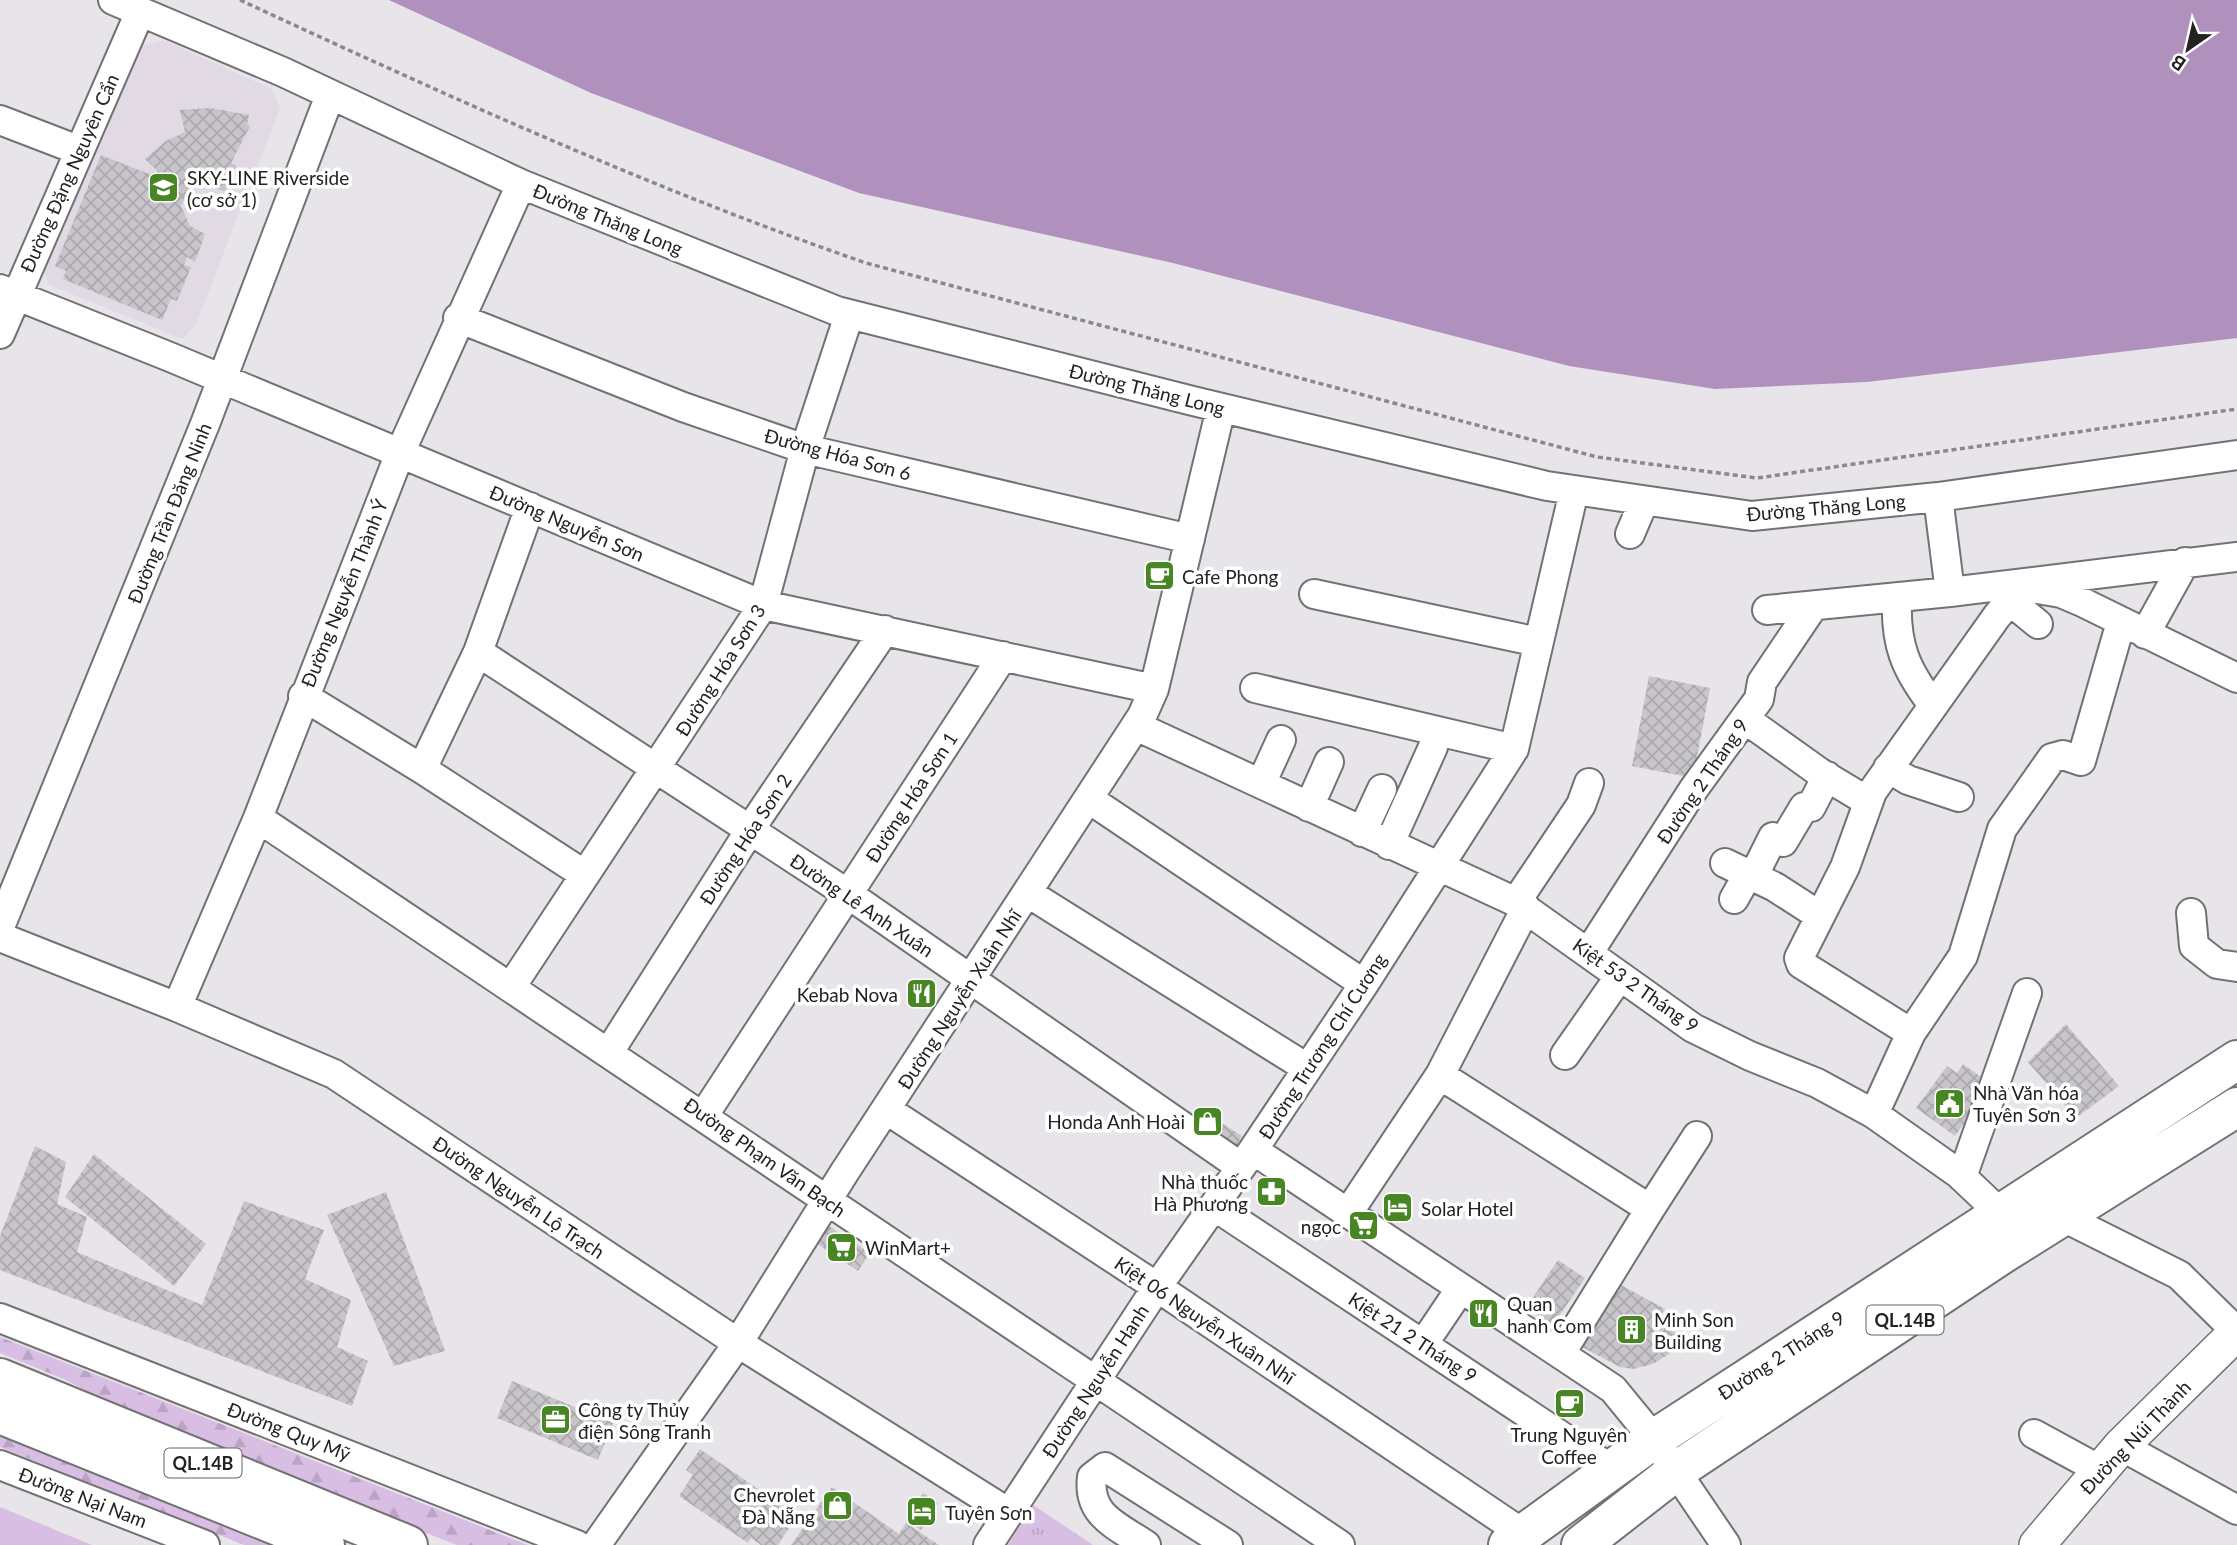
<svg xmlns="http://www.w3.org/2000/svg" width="2237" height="1545" font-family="Lato,sans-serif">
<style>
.built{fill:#e1d9e4}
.grass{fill:url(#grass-tufts)}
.forest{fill:url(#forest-firs)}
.park{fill:#d9bee4}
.water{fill:#b090bd}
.building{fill:url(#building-cross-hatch)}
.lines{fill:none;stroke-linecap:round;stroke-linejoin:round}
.minor-casing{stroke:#747175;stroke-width:32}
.major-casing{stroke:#747175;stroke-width:38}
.highway-casing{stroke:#747175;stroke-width:42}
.path{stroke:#8a888b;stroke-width:3.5;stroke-dasharray:5 3.5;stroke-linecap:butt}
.minor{stroke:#fff;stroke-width:28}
.major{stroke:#fff;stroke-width:35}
.highway{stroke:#fff;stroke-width:38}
.labels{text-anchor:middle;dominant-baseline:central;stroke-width:7;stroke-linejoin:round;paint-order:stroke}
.shield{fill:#fff;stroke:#656465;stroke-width:2}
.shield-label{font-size:18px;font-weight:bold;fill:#232223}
.street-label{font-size:19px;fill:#232223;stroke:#fff}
.poi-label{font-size:19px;fill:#232223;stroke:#fff;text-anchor:start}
</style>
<defs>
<pattern id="grass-tufts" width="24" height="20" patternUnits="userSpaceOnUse" patternTransform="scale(1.75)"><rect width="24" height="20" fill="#d9bee4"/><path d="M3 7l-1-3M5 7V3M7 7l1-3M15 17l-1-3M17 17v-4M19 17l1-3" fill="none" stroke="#baa3c3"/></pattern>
<pattern id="forest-firs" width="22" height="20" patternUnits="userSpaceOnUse" patternTransform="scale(1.75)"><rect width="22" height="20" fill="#d9bee4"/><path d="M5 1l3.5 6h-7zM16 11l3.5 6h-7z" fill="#baa3c3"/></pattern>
<pattern id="building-cross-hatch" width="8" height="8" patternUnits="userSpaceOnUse" patternTransform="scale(1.75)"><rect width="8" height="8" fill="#c8c5ca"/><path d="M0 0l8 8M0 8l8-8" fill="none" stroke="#aca9ad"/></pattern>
</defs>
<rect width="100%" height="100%" fill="#e8e5ea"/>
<path class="built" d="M163 40 272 89 280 108 196 324 183 339 49 285 43 268 143 46Z"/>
<path class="grass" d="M1033 1505 1093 1545H1008Z"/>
<path class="forest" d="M0 1337 528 1545H457L151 1426 66 1380 0 1353Z
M0 1431 286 1545H244L0 1447Z"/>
<path class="park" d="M0 1507 92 1545H0Z"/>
<path class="water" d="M389 0H2237V338L1867 382 1715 389 1569 366 1173 263 859 193 591 93Z"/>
<path class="building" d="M210 108 249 115 247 124 250 126 231 163 236 166 225 191 200 185 189 189 181 206 190 226 205 234 195 262 187 257 184 265 191 267 177 301 171 299 162 320 63 279 66 271 55 266 101 155 154 176 158 171 145 159 166 141 185 132 180 110Z
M1649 676 1710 688 1693 778 1632 766Z
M2066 1024 2119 1086 2076 1118 2028 1062Z
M1963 1064 1992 1085 1955 1136 1916 1108 1947 1066 1957 1073Z
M1204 1112 1242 1136 1236 1146 1198 1122Z
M35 1146 66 1162 57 1204 87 1217 77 1252 202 1305 244 1201 324 1230 305 1279 351 1300 337 1347 368 1361 352 1406 0 1270V1236Z
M94 1154 206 1244 174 1286 65 1197Z
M386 1192 445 1351 394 1366 327 1215Z
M826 1224 870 1253 858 1271 814 1242Z
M1558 1260 1585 1278 1553 1325 1526 1308Z
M1621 1285 1665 1309 1656 1323 1682 1336 1669 1354 1653 1364 1633 1369 1620 1367 1582 1347Z
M512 1381 613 1423 598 1460 497 1418Z
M700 1449 797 1516 778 1545H761L751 1538 748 1543 679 1496 693 1475 686 1470Z
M832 1487 899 1534 906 1523 939 1545H791Z
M923 1493 938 1503 921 1530 906 1521Z"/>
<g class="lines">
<defs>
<path id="minor" d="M113 0 283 72 521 184 837 311 1193 401 1547 486 1752 516 1938 497 2237 455
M0 120 78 150
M0 289 170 357 763 605 1154 689
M458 318 683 407 805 449 1190 539
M0 334 140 12
M1938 497 1950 592
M1630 534 1644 501
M2032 588 2061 593 2080 601 2237 678
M1314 594 1538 642
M1897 598C1895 644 1905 669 1933 705
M2010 601 2038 624
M1767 610 1950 592 2237 557
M2145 634 2185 562
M478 652 848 894 1241 1167
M1255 688 1514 749
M303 696 422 769 585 875
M1745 719 1819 772 1867 801
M1136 726 1516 902 1693 1028 1750 1056 1817 1083 1874 1114 1959 1174 2000 1213
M1888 768 1908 780 1959 797
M422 769 478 652 530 507
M1261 784 1281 740
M1089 799 1364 984
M1309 807 1329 762
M258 818 1340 1545
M1362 832 1382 789
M1389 845 1433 747
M1725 863 1775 887 1820 916
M1753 877 1773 837 1783 842 1804 807H1811L1827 776
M1028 893 1307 1068
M1734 899 1748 874
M1516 902 1581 805 1589 783
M2191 913 2194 946 2217 964 2237 967
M0 927 205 424 330 95
M0 937 177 1007 334 1074 738 1343 1009 1513
M1589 952 1693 790 1759 699 1762 682 1812 608
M511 987 763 605 805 449 849 315
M177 1007 258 818 400 453 521 184
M1911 1033 1963 956 2002 829 2052 758 2063 755 2081 761 2121 622
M609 1052 759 816 885 630
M1565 1055 1620 976
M1440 1075 1650 1209 1561 1353
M887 1110 1157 1287 1522 1533
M1874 1114 1911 1033 1801 964 1799 958 1845 867 1872 792 1997 616 2022 587
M704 1115 1003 656
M1253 1150 1613 1389 1654 1439 1726 1545
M1962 1177 2027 993
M1214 1206 1611 1469
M1650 1209 1697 1136
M1348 1213 1440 1075 1526 908
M2065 1218 2179 1275 2237 1332
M0 1318 577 1545
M1424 1343 1461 1288
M2034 1434 2100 1470
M2121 1446 2237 1510
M0 1465 205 1545
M596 1545 738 1343 844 1173 1142 716 1154 689 1221 408
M988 1545 1157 1287 1253 1150 1364 984 1514 749 1574 491
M1146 1545C1118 1526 1087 1516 1092 1477L1105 1467 1228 1545"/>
<path id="major" d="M2037 1545 2121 1446 2237 1332"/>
<path id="highway" d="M0 1378 408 1545
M0 1414 325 1545
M1508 1545 1654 1439 2237 1060
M1581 1545 1676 1471 2001 1255 2237 1107"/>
</defs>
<use href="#minor" class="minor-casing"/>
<use href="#major" class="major-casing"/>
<use href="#highway" class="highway-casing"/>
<path class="path" d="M240 0C445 95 652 189 866 263L1597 457 1757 478 2237 409"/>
<use href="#minor" class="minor"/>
<use href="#major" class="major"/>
<use href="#highway" class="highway"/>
</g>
<defs>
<symbol id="school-square" viewBox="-11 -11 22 22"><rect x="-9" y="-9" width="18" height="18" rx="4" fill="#488523" stroke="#fff"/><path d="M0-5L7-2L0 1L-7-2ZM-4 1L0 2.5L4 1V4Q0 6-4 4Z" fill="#fff"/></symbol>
<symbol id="cafe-square" viewBox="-11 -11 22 22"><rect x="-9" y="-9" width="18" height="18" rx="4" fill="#488523" stroke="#fff"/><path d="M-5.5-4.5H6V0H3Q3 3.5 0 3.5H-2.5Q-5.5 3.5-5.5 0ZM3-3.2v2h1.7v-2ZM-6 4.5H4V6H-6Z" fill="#fff"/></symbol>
<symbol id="restaurant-square" viewBox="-11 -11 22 22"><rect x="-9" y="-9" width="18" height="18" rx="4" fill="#488523" stroke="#fff"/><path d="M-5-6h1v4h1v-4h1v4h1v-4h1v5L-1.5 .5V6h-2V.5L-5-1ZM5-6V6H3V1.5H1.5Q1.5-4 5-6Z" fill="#fff"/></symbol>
<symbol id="civic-square" viewBox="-11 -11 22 22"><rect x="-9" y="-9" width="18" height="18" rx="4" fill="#488523" stroke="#fff"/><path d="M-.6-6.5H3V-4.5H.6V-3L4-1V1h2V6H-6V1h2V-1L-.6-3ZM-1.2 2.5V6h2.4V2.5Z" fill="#fff"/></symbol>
<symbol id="shop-square" viewBox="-11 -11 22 22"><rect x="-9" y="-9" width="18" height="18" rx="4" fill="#488523" stroke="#fff"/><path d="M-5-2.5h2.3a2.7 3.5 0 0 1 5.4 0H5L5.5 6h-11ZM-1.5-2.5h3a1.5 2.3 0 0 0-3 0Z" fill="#fff"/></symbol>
<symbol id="pharmacy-square" viewBox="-11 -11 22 22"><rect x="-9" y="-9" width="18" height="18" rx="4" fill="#488523" stroke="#fff"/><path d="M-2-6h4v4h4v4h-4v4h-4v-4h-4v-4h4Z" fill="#fff"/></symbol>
<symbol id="hotel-square" viewBox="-11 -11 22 22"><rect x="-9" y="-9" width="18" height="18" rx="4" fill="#488523" stroke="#fff"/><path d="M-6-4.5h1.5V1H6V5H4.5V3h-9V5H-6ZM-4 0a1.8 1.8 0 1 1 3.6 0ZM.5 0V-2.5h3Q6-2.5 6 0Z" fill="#fff"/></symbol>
<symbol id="supermarket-square" viewBox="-11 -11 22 22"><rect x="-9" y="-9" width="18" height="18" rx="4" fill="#488523" stroke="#fff"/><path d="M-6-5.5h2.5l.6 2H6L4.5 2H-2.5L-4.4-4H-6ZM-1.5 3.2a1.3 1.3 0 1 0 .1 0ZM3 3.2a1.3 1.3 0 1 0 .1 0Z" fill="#fff"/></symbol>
<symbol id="building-square" viewBox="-11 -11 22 22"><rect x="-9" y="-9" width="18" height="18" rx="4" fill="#488523" stroke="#fff"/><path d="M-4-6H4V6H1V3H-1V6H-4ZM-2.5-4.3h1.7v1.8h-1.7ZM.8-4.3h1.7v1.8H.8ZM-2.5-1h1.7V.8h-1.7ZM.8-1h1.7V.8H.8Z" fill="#fff"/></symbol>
<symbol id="office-square" viewBox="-11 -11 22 22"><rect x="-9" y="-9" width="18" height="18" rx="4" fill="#488523" stroke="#fff"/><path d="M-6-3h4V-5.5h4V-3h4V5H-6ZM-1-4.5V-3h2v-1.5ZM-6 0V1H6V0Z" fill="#fff"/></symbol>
</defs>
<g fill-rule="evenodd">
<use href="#school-square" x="146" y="170" width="35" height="35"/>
<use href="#cafe-square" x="1142" y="558" width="35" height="35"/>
<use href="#restaurant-square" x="904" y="976" width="35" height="35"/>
<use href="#civic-square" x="1932" y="1086" width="35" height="35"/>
<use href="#shop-square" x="1190" y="1104" width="35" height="35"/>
<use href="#pharmacy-square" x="1254" y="1174" width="35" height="35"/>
<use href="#hotel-square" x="1380" y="1190" width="35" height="35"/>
<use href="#supermarket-square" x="1346" y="1208" width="35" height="35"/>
<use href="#supermarket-square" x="824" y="1230" width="35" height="35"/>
<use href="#restaurant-square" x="1466" y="1296" width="35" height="35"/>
<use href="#building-square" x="1614" y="1312" width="35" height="35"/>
<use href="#cafe-square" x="1552" y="1386" width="35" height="35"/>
<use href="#office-square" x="538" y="1402" width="35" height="35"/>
<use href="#shop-square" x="820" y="1488" width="35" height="35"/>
<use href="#hotel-square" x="904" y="1494" width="35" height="35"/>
</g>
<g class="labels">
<g class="shield">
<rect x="1866.5" y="1305.5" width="77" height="29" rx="5"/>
<rect x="164.5" y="1448.5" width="77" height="29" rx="5"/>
</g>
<g class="shield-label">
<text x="1905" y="1320">QL.14B</text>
<text x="203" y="1463">QL.14B</text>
</g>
<g class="street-label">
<text transform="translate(69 173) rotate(-66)">Đường Đặng Nguyên Cẩn</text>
<text transform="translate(608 219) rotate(22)">Đường Thăng Long</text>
<text transform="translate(1147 389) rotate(14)">Đường Thăng Long</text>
<text transform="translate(838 454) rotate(15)">Đường Hóa Sơn 6</text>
<text transform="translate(1826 507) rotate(-5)">Đường Thăng Long</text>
<text transform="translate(169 513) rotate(-68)">Đường Trần Đăng Ninh</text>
<text transform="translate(567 523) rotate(23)">Đường Nguyễn Sơn</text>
<text transform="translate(344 593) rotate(-68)">Đường Nguyễn Thành Ý</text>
<text transform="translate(720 670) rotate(-58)">Đường Hóa Sơn 3</text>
<text transform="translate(1702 781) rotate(-56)">Đường 2 Tháng 9</text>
<text transform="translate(911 797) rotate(-57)">Đường Hóa Sơn 1</text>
<text transform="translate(745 839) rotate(-57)">Đường Hóa Sơn 2</text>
<text transform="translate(862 905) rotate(34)">Đường Lê Anh Xuân</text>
<text transform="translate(1636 985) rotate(35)">Kiệt 53 2 Tháng 9</text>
<text transform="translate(959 999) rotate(-57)">Đường Nguyễn Xuân Nhĩ</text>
<text transform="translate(1322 1046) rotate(-57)">Đường Trương Chí Cương</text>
<text transform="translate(765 1157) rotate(35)">Đường Phạm Văn Bạch</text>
<text transform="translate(519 1197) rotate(34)">Đường Nguyễn Lộ Trạch</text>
<text transform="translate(1205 1320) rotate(34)">Kiệt 06 Nguyễn Xuân Nhĩ</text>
<text transform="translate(1413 1337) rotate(33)">Kiệt 21 2 Tháng 9</text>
<text transform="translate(1781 1355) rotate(-33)">Đường 2 Tháng 9</text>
<text transform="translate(1095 1381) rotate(-57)">Đường Nguyễn Hanh</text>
<text transform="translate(289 1431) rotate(21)">Đường Quy Mỹ</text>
<text transform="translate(2135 1437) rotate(-46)">Đường Núi Thành</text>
<text transform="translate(83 1497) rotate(21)">Đường Nại Nam</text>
</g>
<g class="poi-label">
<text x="187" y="177">SKY-LINE Riverside<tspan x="187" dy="22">(cơ sở 1)</tspan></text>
<text x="1182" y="576">Cafe Phong</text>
<text x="898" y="994" text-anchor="end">Kebab Nova</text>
<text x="1973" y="1092">Nhà Văn hóa<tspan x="1973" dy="22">Tuyên Sơn 3</tspan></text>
<text x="1185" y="1121" text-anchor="end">Honda Anh Hoài</text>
<text x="1248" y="1181" text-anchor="end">Nhà thuốc<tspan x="1248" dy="22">Hà Phương</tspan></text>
<text x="1421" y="1208">Solar Hotel</text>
<text x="1341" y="1226" text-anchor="end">ngọc</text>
<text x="865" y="1247">WinMart+</text>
<text x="1507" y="1303">Quan<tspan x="1507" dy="22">hanh Com</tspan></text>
<text x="1654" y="1319">Minh Son<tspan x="1654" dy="22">Building</tspan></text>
<text x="578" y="1409">Công ty Thủy<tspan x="578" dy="22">điện Sông Tranh</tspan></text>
<text x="1569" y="1434" text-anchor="middle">Trung Nguyên<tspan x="1569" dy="22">Coffee</tspan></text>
<text x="815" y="1494" text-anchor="end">Chevrolet<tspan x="815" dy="22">Đà Nẵng</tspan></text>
<text x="945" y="1512">Tuyên Sơn</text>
</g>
</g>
<g transform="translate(2188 49) rotate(214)" stroke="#ffffff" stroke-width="5" paint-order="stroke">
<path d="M0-5L12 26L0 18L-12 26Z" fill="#232223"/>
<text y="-10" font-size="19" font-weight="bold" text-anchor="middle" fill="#232223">B</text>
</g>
</svg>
